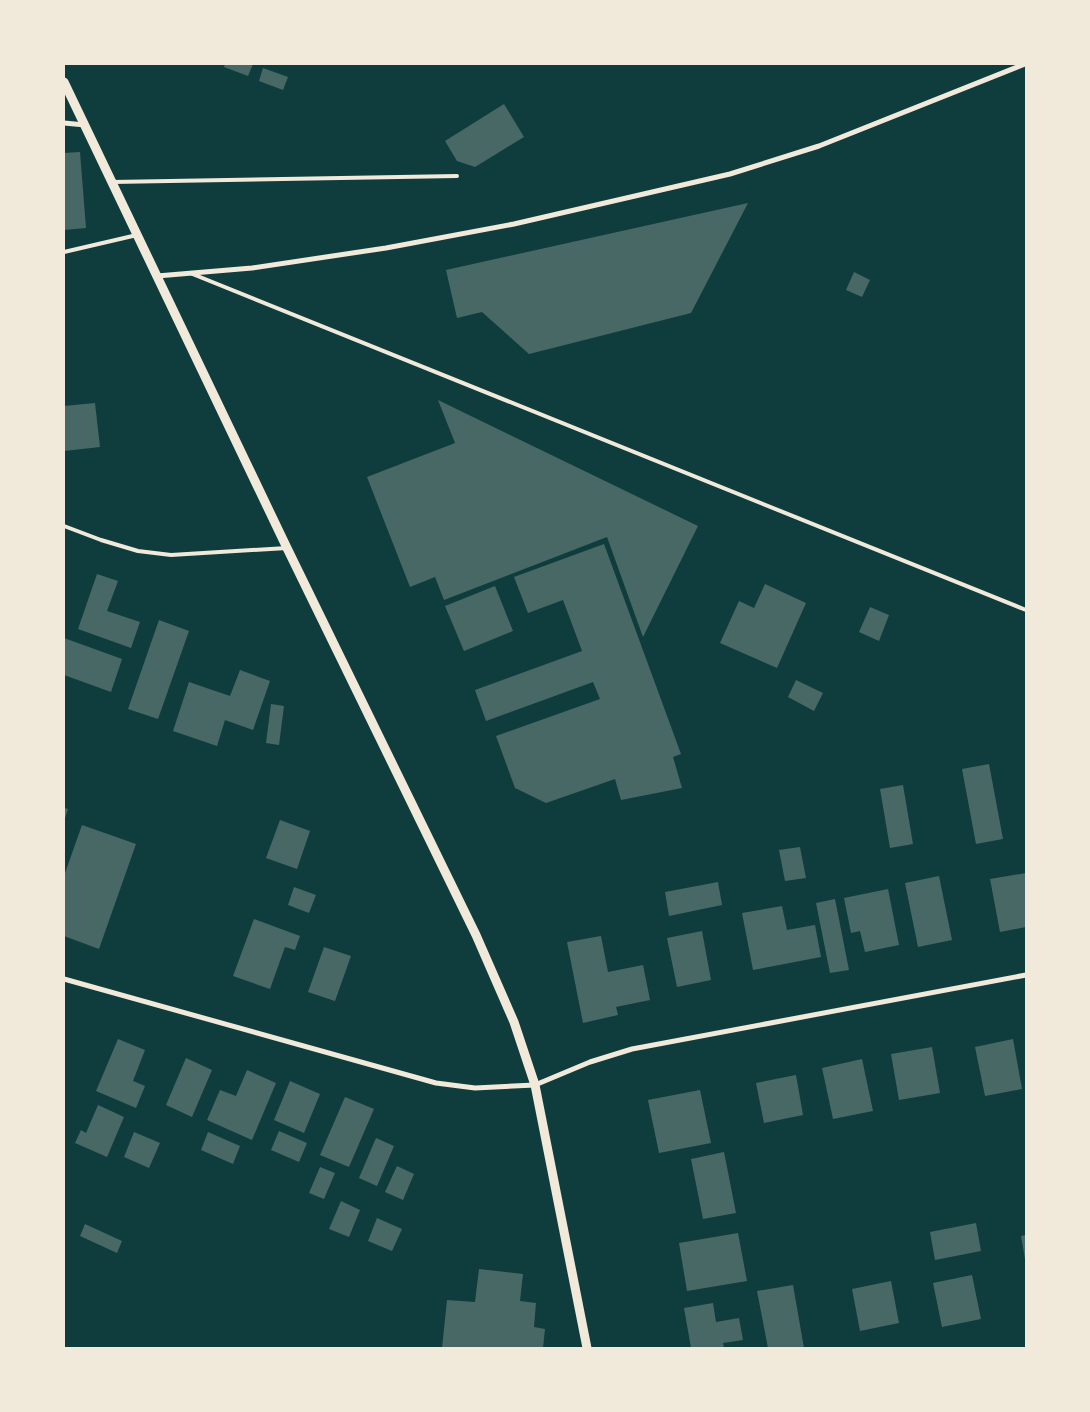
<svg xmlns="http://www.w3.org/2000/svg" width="1090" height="1412" font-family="'Crimson Pro',serif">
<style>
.building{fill:#486865}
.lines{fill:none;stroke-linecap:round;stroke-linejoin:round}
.service{stroke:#f1e9da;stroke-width:4}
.minor{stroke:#f1e9da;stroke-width:5}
.tertiary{stroke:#f1e9da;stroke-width:9}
</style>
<rect width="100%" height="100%" fill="#0f3d3e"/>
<path class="building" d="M225 64H253L248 76 224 67Z
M263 68 288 77 283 90 259 81Z
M504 104 524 137 475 167 457 161 445 141Z
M80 152 86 228 64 230V153Z
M748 203 691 313 529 354 482 312 457 318 446 270Z
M854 272 870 280 862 297 846 290Z
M438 400 698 526 643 637 607 537 444 600 435 577 410 587 367 477 455 443Z
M95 403 100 447 64 451V406Z
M604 544 681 754 673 757 682 788 621 800 615 779 546 803 515 788 496 736 600 699 593 682 486 721 475 690 582 651 563 600 528 613 514 577Z
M97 574 118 581 107 611 140 622 131 648 78 629Z
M765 584 806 603 777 668 720 643 739 601 754 608Z
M495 586 513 631 464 651 445 606Z
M870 607 889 615 879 641 859 632Z
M159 620 189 631 158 719 128 709Z
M64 638 122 659 111 692 64 675Z
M240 670 270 681 253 730 225 720 217 746 173 731 189 682 230 696Z
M796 680 823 693 814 711 788 697Z
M271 704 284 706 279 745 266 743Z
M989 764 1003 839 976 844 962 769Z
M903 785 913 844 890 848 880 789Z
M64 808 68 809 64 821Z
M280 820 310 831 297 869 266 858Z
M82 825 136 844 99 949 64 936V876Z
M800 847 806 878 785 881 779 850Z
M1026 873V927L1000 932 990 879Z
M939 876 952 940 918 947 905 883Z
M718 882 722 905 669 916 665 892Z
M294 887 316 895 309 913 288 905Z
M888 889 899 945 865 952 860 931 851 933 844 898Z
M835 899 849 970 830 973 816 903Z
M782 906 787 930 815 925 821 957 753 970 742 913Z
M254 919 300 936 295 950 285 947 270 989 233 976Z
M702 931 711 980 677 987 667 938Z
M601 936 608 972 643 965 650 1000 616 1007 618 1015 583 1023 567 942Z
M324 947 351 956 335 1001 308 992Z
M118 1039 145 1050 133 1081 145 1086 136 1108 96 1091Z
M1013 1039 1022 1089 985 1096 975 1047Z
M932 1047 940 1093 899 1100 891 1054Z
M186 1058 212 1070 192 1117 166 1105Z
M862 1059 873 1111 833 1119 822 1068Z
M247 1070 276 1083 252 1140 207 1120 220 1090 236 1096Z
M796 1075 803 1115 764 1123 756 1083Z
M290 1081 320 1094 304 1133 274 1120Z
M700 1090 711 1143 659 1153 648 1100Z
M345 1097 374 1109 349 1167 320 1155Z
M98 1105 124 1117 107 1157 75 1143 81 1130 86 1133Z
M279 1131 307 1143 299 1162 271 1150Z
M134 1132 160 1143 149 1168 124 1157Z
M208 1132 240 1146 233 1164 201 1150Z
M376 1138 394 1146 377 1186 359 1178Z
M724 1152 736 1213 703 1219 691 1159Z
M397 1166 414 1174 403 1200 385 1192Z
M320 1167 335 1173 324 1199 309 1193Z
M341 1201 360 1210 349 1237 329 1229Z
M377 1218 402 1229 392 1251 368 1241Z
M976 1223 981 1251 935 1260 930 1232Z
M85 1224 122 1241 117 1253 80 1236Z
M738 1233 747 1281 687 1291 679 1243Z
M1026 1235V1259H1025L1021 1236Z
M479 1269 523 1274 520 1301 536 1303 534 1327 545 1329 543 1348H442L447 1300 475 1302Z
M972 1275 981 1319 942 1327 933 1283Z
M891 1281 899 1323 860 1331 852 1289Z
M793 1285 804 1348H768L757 1291Z
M713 1303 716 1322 739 1318 743 1340 723 1343 724 1348H691L684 1308Z"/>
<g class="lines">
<path class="service" d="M112 182 457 176
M64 252 137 235
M190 273 1026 610
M64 526 101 540 138 551 171 555 287 548"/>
<path class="minor" d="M64 123 85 125
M157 276 252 268 386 248 514 224 730 174 819 146 1025 64
M64 979 436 1083 475 1088 535 1085 590 1062 632 1049 1026 975"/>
<path class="tertiary" d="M64 82 287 548 476 935 514 1022 535 1085 587 1348"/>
</g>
<rect width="1090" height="1412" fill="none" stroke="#f1e9da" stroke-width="130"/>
</svg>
